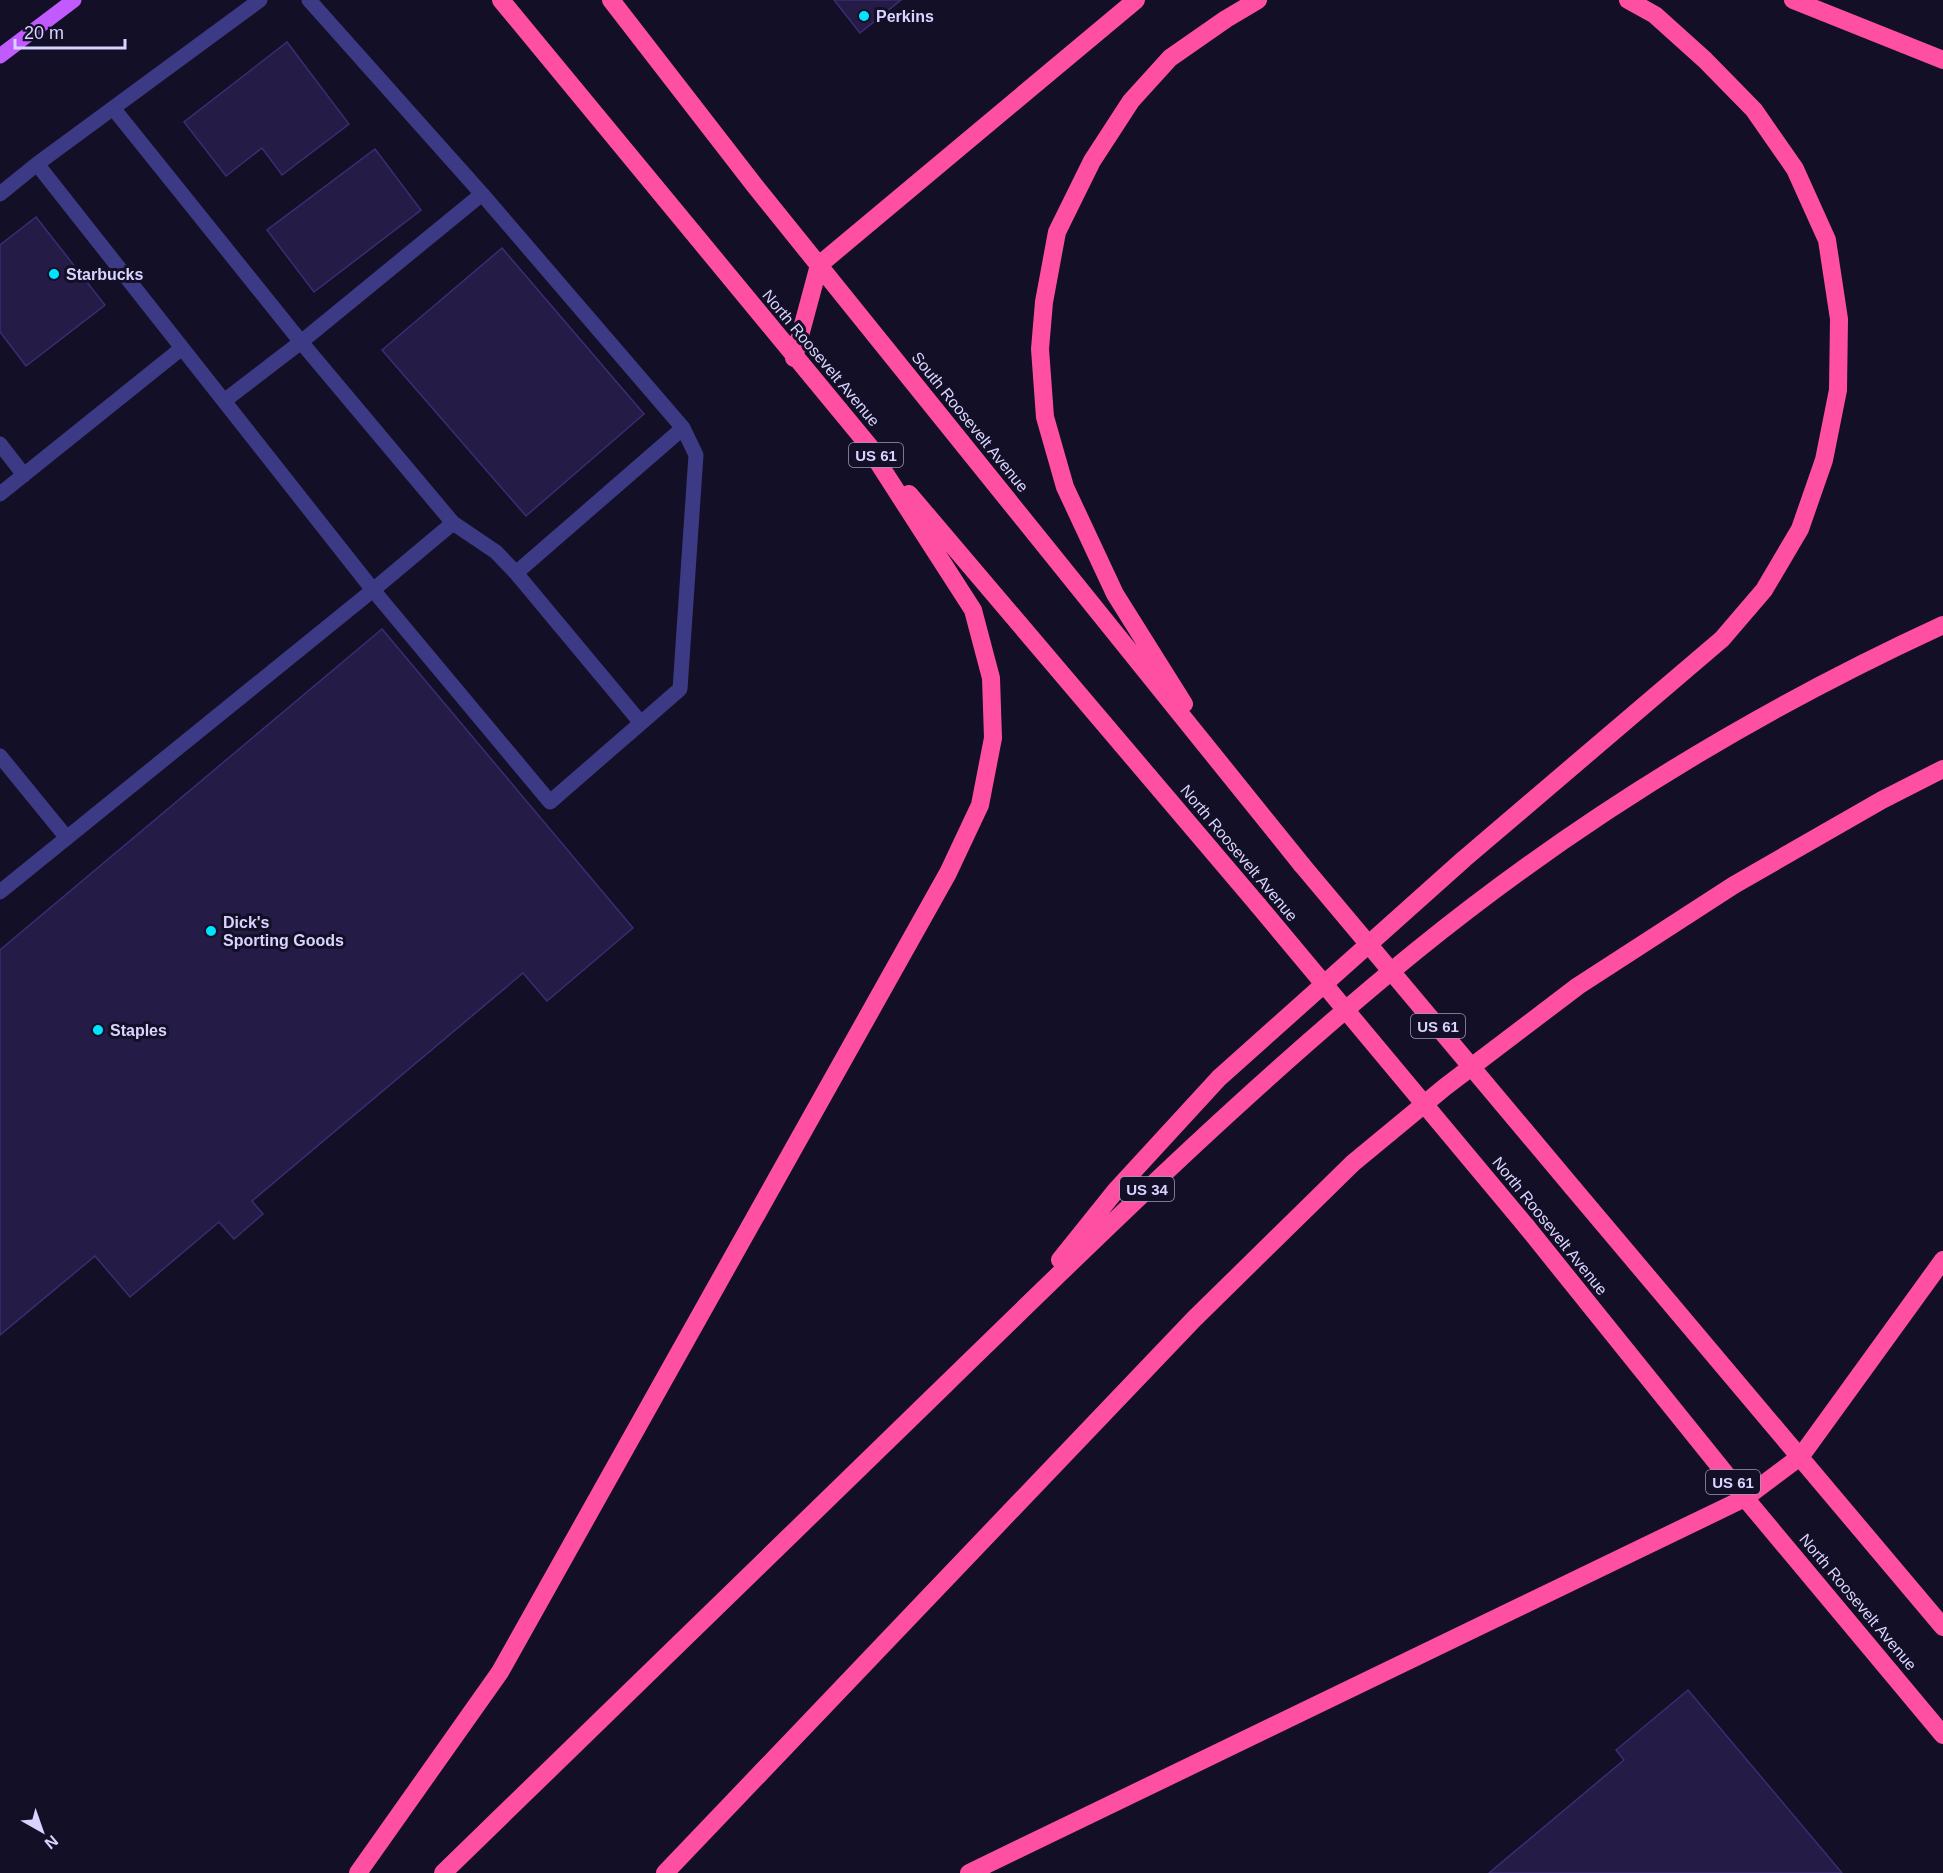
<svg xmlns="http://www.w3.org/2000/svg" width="1943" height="1873" font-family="Helvetica,sans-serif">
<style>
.building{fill:#241b47;stroke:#3b2d73;stroke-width:1.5}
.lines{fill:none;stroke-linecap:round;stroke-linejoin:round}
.minor{stroke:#3d3a85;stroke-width:15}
.major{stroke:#c25bff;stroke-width:15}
.highway{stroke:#ff4fa3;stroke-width:18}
.highway-bridge{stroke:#ff4fa3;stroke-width:18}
.poi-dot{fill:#00e5ff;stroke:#130f26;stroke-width:2}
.labels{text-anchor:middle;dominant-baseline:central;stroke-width:6;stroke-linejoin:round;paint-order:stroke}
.shield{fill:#130f26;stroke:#9e99be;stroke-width:1.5}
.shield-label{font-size:15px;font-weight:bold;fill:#d9d4ff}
.poi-label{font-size:16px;font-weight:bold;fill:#d9d4ff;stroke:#130f26;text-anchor:start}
.street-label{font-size:16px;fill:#d9d4ff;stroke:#130f26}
</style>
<rect width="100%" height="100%" fill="#130f26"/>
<path class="building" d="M834 0H901L860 33Z
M287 42 349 124 282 175 262 148 226 176 184 122Z
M375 149 421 210 314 292 267 230Z
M36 217 105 305 26 366 0 332V245Z
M502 248 644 414 526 516 382 350Z
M382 629 633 928 547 1001 523 973 252 1201 263 1214 234 1239 219 1222 130 1297 95 1256 0 1335V950Z
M1688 1690 1842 1873H1489L1624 1760 1616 1750Z"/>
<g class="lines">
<path class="minor" d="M113 108 301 342 453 523 373 590 550 802 641 723 516 573 496 552 453 523
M37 164 260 0
M0 194 37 164 373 590 0 892
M482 194 683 428 696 455 680 689 641 723
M224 401 301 342 482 194 309 0
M0 444 24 475
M0 494 182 348
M516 573 683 428
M0 756 67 838"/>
<path class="major" d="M0 56 74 0"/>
<path class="highway" d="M501 0 870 447
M611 0 755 186 1302 865
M1793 0 1943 60
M794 358 819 265 1136 0
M909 494 1258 905
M1184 704 1115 594 1065 487 1045 417 1040 349 1044 302 1057 232 1092 161 1131 101 1170 58 1226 19 1258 0
M1573 1188 1943 1627
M1526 1226 1745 1498 1943 1735
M1060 1260 1117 1189 1219 1078 1464 859 1722 639 1764 590 1800 529 1824 460 1838 390 1839 319 1827 240 1795 169 1754 110 1705 60 1655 15 1628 0
M358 1873 500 1672 948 873 980 805 993 738 991 678 973 610 863 439
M443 1873C611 1711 778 1548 945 1385 1098 1236 1250 1086 1416 951 1576 821 1756 711 1943 625
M665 1873 1194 1319 1353 1163 1445 1087 1578 986 1734 885 1882 800 1943 769
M969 1873 1745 1498 1801 1456 1943 1260"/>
<path class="highway-bridge" d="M1302 865 1573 1188
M1258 905 1526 1226"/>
</g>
<g class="poi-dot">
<circle cx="864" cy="16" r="6"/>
<circle cx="54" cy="274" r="6"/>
<circle cx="211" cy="931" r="6"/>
<circle cx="98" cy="1030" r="6"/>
</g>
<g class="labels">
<g class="shield">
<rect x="849" y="443" width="54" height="24" rx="4.5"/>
<rect x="1411" y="1014" width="54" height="24" rx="4.5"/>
<rect x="1120" y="1177" width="54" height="24" rx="4.5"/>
<rect x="1706" y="1470" width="54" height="24" rx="4.5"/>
</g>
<g class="shield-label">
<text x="876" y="455">US 61</text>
<text x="1438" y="1026">US 61</text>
<text x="1147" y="1189">US 34</text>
<text x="1733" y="1482">US 61</text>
</g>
<g class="poi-label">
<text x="876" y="16">Perkins</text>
<text x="66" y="274">Starbucks</text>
<text x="223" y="922">Dick's<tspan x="223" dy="18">Sporting Goods</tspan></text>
<text x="110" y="1030">Staples</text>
</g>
<g class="street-label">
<text transform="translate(821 358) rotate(50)">North Roosevelt Avenue</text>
<text transform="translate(970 422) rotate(51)">South Roosevelt Avenue</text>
<text transform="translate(1239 853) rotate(50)">North Roosevelt Avenue</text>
<text transform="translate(1550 1226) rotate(51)">North Roosevelt Avenue</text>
<text transform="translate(1858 1602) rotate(50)">North Roosevelt Avenue</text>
</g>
</g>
<g transform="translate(42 1831) rotate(140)" stroke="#130f26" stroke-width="4.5" paint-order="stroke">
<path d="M0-4.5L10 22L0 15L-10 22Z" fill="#d9d4ff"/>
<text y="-9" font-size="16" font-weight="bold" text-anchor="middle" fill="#d9d4ff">N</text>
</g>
<path d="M15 39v9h110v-9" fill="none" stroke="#d9d4ff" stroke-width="3"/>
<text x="24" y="39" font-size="18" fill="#d9d4ff" stroke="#130f26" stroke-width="4.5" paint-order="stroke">20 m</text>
</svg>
